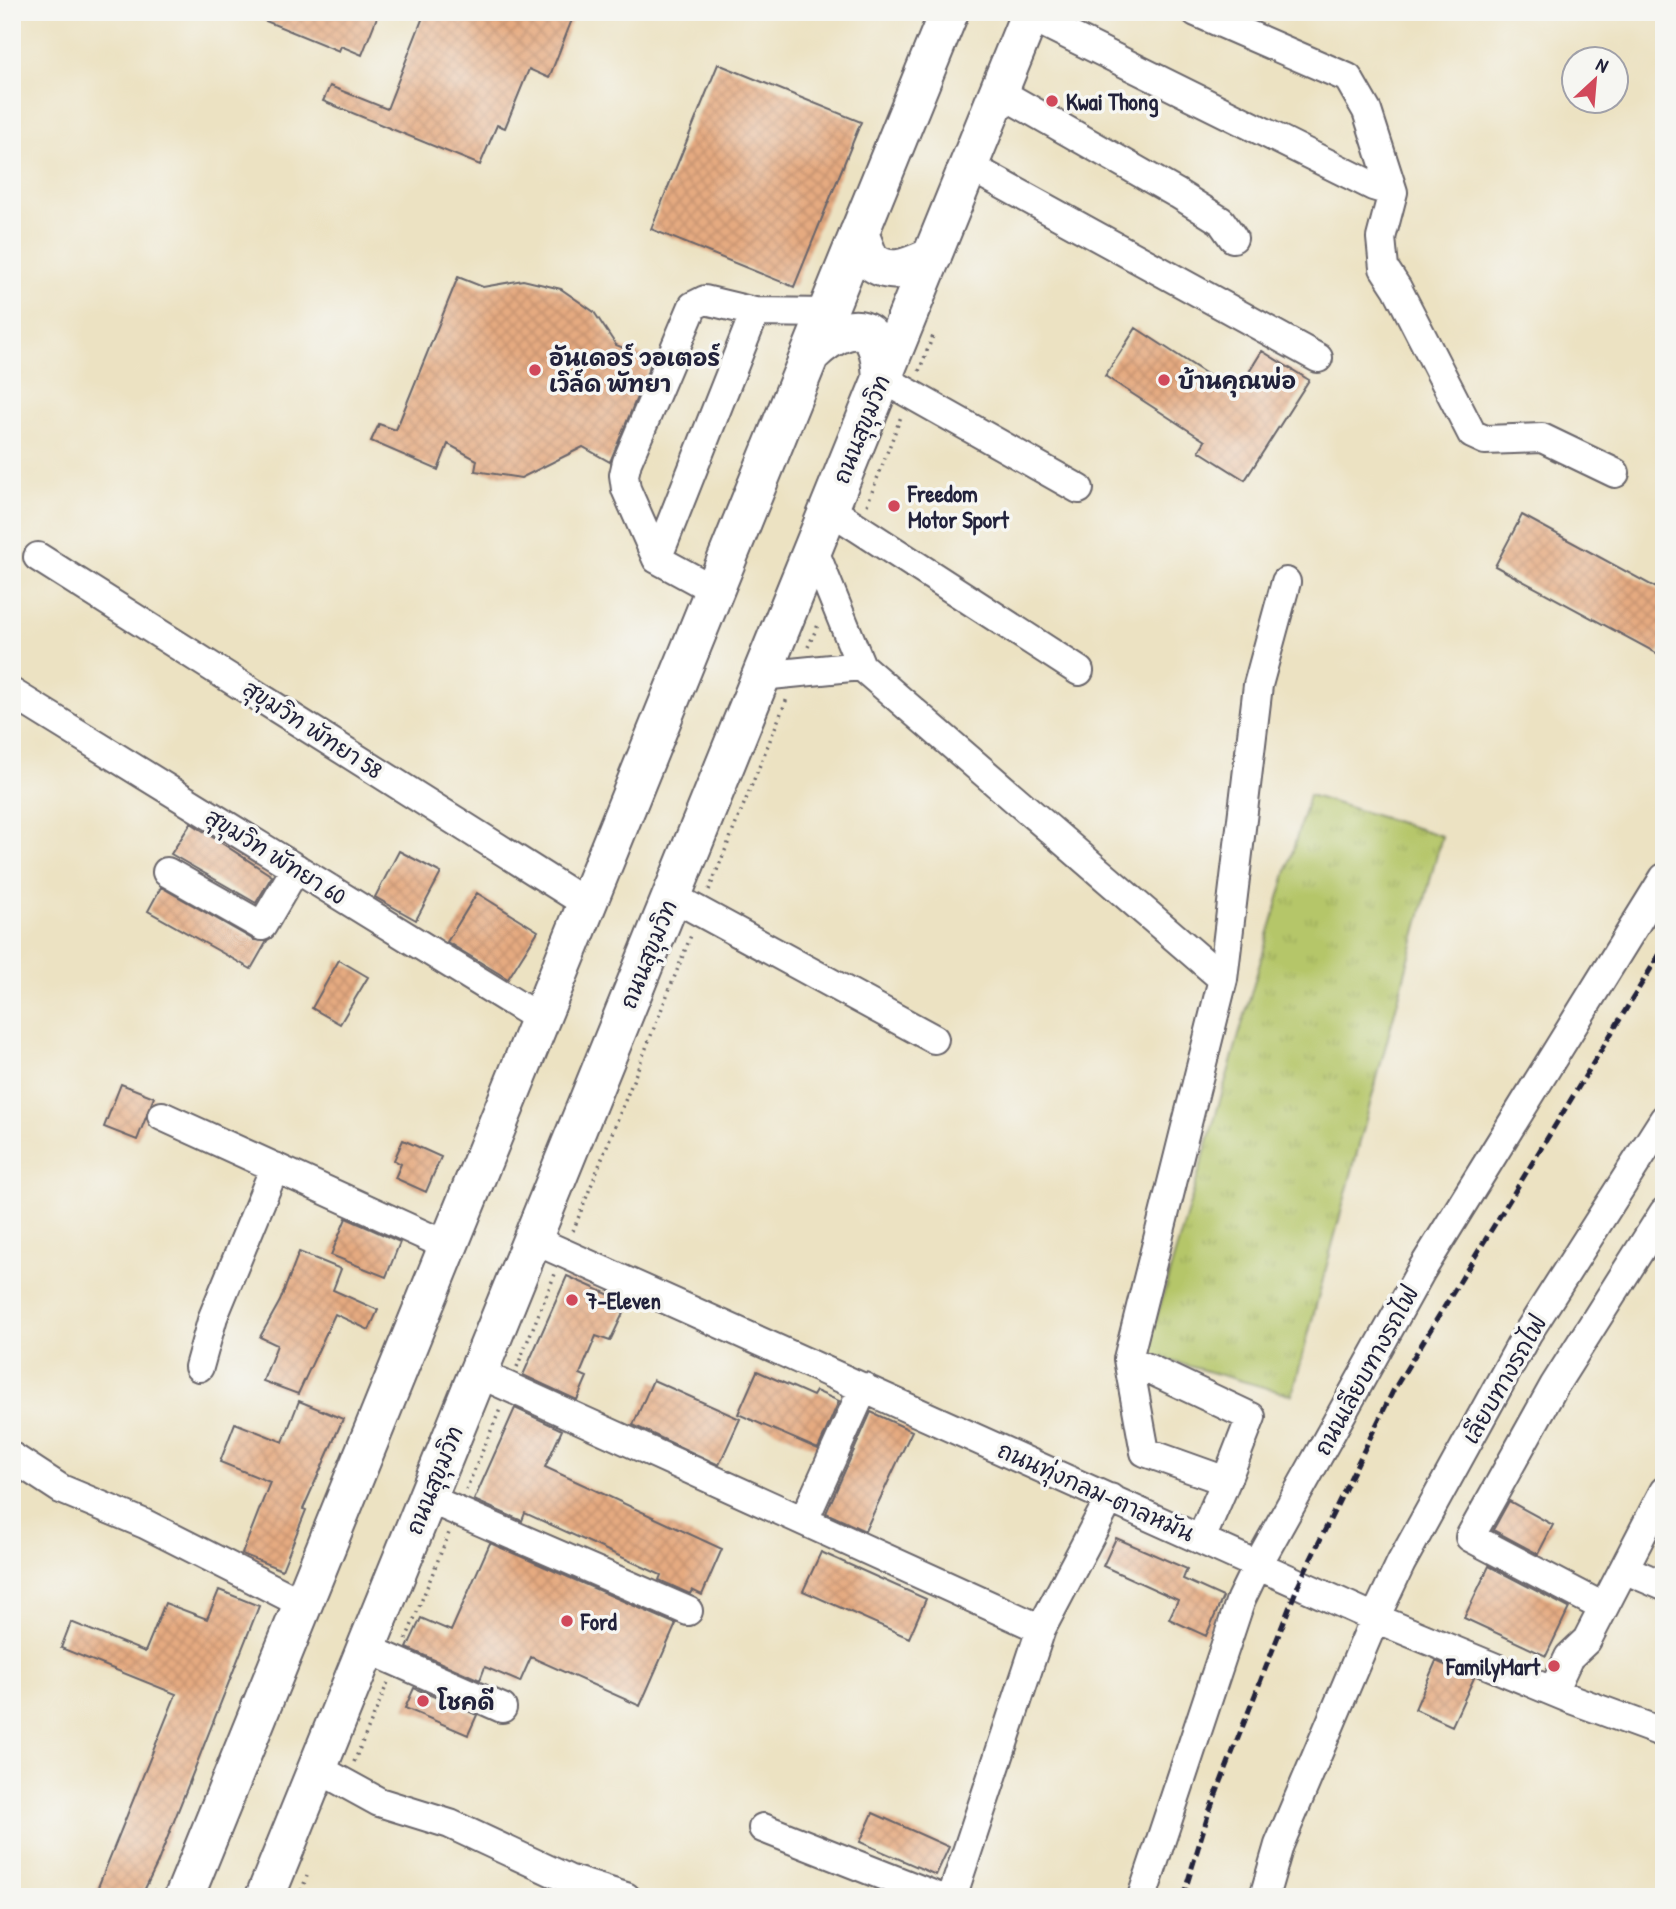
<svg xmlns="http://www.w3.org/2000/svg" width="1676" height="1909" font-family="'Patrick Hand','Playpen Sans Thai',sans-serif">
<style>
.grass{fill:url(#grass-tufts);stroke:#6c7452;stroke-width:2}
.building{fill:url(#building-cross-hatch)}
.lines{fill:none;stroke-linecap:round;stroke-linejoin:round}
.minor-casing{stroke:#69656a;stroke-width:32}
.highway-casing{stroke:#69656a;stroke-width:42}
.path{stroke:#69656a;stroke-width:3.5;stroke-dasharray:2 5;stroke-linecap:butt}
.minor{stroke:#fff;stroke-width:28}
.highway{stroke:#fff;stroke-width:38}
.rail{stroke:#22223b;stroke-width:5;stroke-dasharray:10 5;stroke-linecap:butt}
.poi-dot{fill:#d1495b;stroke:#f6f6f2;stroke-width:2.5}
.labels{text-anchor:middle;dominant-baseline:central;stroke-width:7;stroke-linejoin:round;paint-order:stroke}
.poi-label{font-size:23px;font-weight:bold;fill:#22223b;stroke:#f6f6f2;text-anchor:start}
.street-label{font-size:23px;fill:#22223b;stroke:#f6f6f2}
</style>
<defs>
<pattern id="grass-tufts" width="24" height="20" patternUnits="userSpaceOnUse" patternTransform="scale(1.75)"><rect width="24" height="20" fill="#b5c669"/><path d="M3 7l-1-3M5 7V3M7 7l1-3M15 17l-1-3M17 17v-4M19 17l1-3" fill="none" stroke="#9baa5c"/></pattern>
<pattern id="building-cross-hatch" width="8" height="8" patternUnits="userSpaceOnUse" patternTransform="scale(1.75)"><rect width="8" height="8" fill="#e5aa80"/><path d="M0 0l8 8M0 8l8-8" fill="none" stroke="#c49270"/></pattern>
</defs>
<rect width="100%" height="100%" fill="#f6f6f2"/>
<filter id="ink" filterUnits="userSpaceOnUse"><feTurbulence type="fractalNoise" baseFrequency=".0143" numOctaves="2"/><feDisplacementMap in="SourceGraphic" scale="14" xChannelSelector="R" yChannelSelector="G"/><feConvolveMatrix kernelMatrix="1 2 1 2 8 2 1 2 1" color-interpolation-filters="sRGB"/></filter>
<filter id="wash" filterUnits="userSpaceOnUse"><feTurbulence type="fractalNoise" baseFrequency=".00686" numOctaves="4" result="noise"/><feDisplacementMap in="SourceGraphic" scale="28" xChannelSelector="R" yChannelSelector="G"/><feGaussianBlur stdDeviation="1.57" result="paint"/><feColorMatrix in="noise" values="0 0 0 0 0 0 0 0 0 0 0 0 0 0 0 0 0 1.4 0 .05"/><feComposite in="paint" operator="in"/></filter>
<g filter="url(#wash)">
<rect width="100%" height="100%" fill="#ece2c2"/>
<path class="grass" d="M1309 795 1442 836 1292 1395 1146 1354Z"/>
<g id="blocks">
<path class="building" d="M244 12H379L362 55 341 46 339 51Z
M425 12H575L549 78 529 69 505 128 497 125 480 165 323 101 330 86 387 109Z
M718 64 861 122 794 287 651 229Z
M458 277 483 287 523 280 561 289 594 312 616 345 649 358 650 366 610 462 583 447 521 478 475 471 477 460 448 444 438 470 371 441 379 424 396 430Z
M1136 328 1236 393 1262 351 1309 380 1245 480 1199 451 1205 441 1105 376Z
M1522 515 1664 592V644L1658 654 1495 566Z
M191 823 272 876 256 903 171 854Z
M399 851 441 873 416 920 375 897Z
M161 887 254 940 267 941 251 969 148 911Z
M477 893 538 931 508 979 447 942Z
M339 960 368 977 340 1024 312 1008Z
M121 1084 154 1097 137 1140 104 1127Z
M403 1140 441 1157 426 1192 395 1178 401 1164 394 1160Z
M346 1218 400 1242 386 1277 331 1255Z
M299 1252 341 1269 333 1290 378 1310 369 1330 335 1314 298 1394 263 1381 277 1345 260 1337 280 1301Z
M567 1276 628 1303 610 1341 596 1336 580 1374 587 1377 577 1400 523 1375Z
M757 1371 813 1396 816 1391 839 1401 818 1449 738 1414Z
M653 1380 740 1419 719 1465 633 1425Z
M299 1401 343 1419 303 1509 306 1510 282 1570 242 1554 270 1482 220 1462 235 1423 283 1442Z
M515 1408 562 1430 545 1467 722 1549 702 1595 692 1590 690 1594 659 1580 661 1575 525 1513 522 1521 474 1500Z
M871 1412 912 1431 865 1531 826 1513Z
M1509 1501 1553 1525 1538 1554 1493 1530Z
M1116 1538 1187 1569 1183 1579 1223 1597 1206 1636 1169 1619 1178 1600 1103 1566Z
M490 1543 676 1624 640 1706 531 1657 520 1682 485 1667 480 1680 407 1648 421 1618 451 1631Z
M821 1552 926 1599 909 1638 803 1591Z
M1489 1566 1569 1608 1546 1656 1464 1618Z
M219 1590 259 1606 157 1864 141 1897H94L176 1694 61 1648 71 1622 145 1652 165 1603 207 1619Z
M1436 1661 1474 1678 1452 1726 1415 1709Z
M414 1688 477 1715 468 1735 405 1708Z
M873 1813 949 1847 936 1875 860 1842Z"/>
</g>
</g>
<g filter="url(#ink)">
<use href="#blocks" fill-opacity="0" stroke="#69656a" stroke-width="2"/>
<g class="lines">
<defs>
<path id="minor" d="M1196 12 1348 78 1367 111 1393 192 1381 238 1384 268 1397 288 1472 434 1485 440 1542 438 1615 473
M1030 16 1373 186 1393 192
M999 92 1178 194 1221 221 1233 238
M969 166 1318 358
M882 378 1079 489
M829 509 1079 671
M813 548 861 666 1223 979
M38 557 587 904
M657 559 755 312
M714 590 657 559 626 489 624 475 627 462 693 306 705 300 755 312 827 313
M761 676 861 666
M12 693 540 1019
M167 872 262 926 296 868
M671 896 934 1039
M162 1116 448 1246
M532 1239 1375 1618 1571 1699 1664 1733
M1128 1359 1223 979 1258 685 1286 582
M199 1367 213 1317 275 1167
M478 1373 1041 1629
M12 1457 61 1489 145 1524 303 1604
M427 1498 688 1611
M804 1520 864 1387
M1201 1539 1226 1481 1145 1452 1128 1359 1251 1417 1226 1481
M1624 1569 1664 1586
M1603 1607 1470 1537 1554 1386 1664 1212
M366 1648 502 1708
M1553 1691 1569 1657 1587 1640 1664 1491
M317 1768 379 1802 450 1824 568 1879 626 1897
M763 1828 938 1897
M952 1897 1041 1629 1110 1498
M1142 1897 1241 1599 1258 1564 1421 1271 1664 878
M1264 1897 1279 1845 1375 1618 1401 1563 1527 1334 1664 1119"/>
<path id="highway" d="M859 233 869 259C890 278 909 267 932 257
M811 354C826 339 862 313 876 345 881 355 881 368 882 378
M184 1897 949 12
M265 1897 1031 12"/>
</defs>
<use href="#minor" class="minor-casing"/>
<use href="#highway" class="highway-casing"/>
<path class="path" d="M919 371 933 336
M867 505 902 414
M808 647 818 625
M709 890 788 696
M573 1231 692 933
M517 1367 555 1274
M466 1490 501 1407
M406 1639 449 1533
M354 1762 388 1682
M152 1897 155 1889
M299 1897 307 1876"/>
<use href="#minor" class="minor"/>
<use href="#highway" class="highway"/>
<path class="rail" d="M1183 1897 1209 1812 1299 1583 1393 1391 1664 947"/>
</g>
</g>
<g class="poi-dot">
<circle cx="1052" cy="101" r="7"/>
<circle cx="535" cy="370" r="7"/>
<circle cx="1164" cy="380" r="7"/>
<circle cx="894" cy="506" r="7"/>
<circle cx="572" cy="1300" r="7"/>
<circle cx="567" cy="1621" r="7"/>
<circle cx="1554" cy="1666" r="7"/>
<circle cx="423" cy="1701" r="7"/>
</g>
<g class="labels">
<g class="poi-label">
<text x="1066" y="101">Kwai Thong</text>
<text x="549" y="357">อันเดอร์ วอเตอร์<tspan x="549" dy="26">เวิล์ด พัทยา</tspan></text>
<text x="1178" y="380">บ้านคุณพ่อ</text>
<text x="908" y="493">Freedom<tspan x="908" dy="26">Motor Sport</tspan></text>
<text x="586" y="1300">7-Eleven</text>
<text x="581" y="1621">Ford</text>
<text x="1540" y="1666" text-anchor="end">FamilyMart</text>
<text x="437" y="1701">โชคดี</text>
</g>
<g class="street-label">
<text transform="translate(861 429) rotate(-68)">ถนนสุขุมวิท</text>
<text transform="translate(313 729) rotate(33)">สุขุมวิท พัทยา 58</text>
<text transform="translate(276 856) rotate(32)">สุขุมวิท พัทยา 60</text>
<text transform="translate(648 954) rotate(-68)">ถนนสุขุมวิท</text>
<text transform="translate(1366 1370) rotate(-61)">ถนนเลียบทางรถไฟ</text>
<text transform="translate(1504 1379) rotate(-60)">เลียบทางรถไฟ</text>
<text transform="translate(434 1480) rotate(-68)">ถนนสุขุมวิท</text>
<text transform="translate(1096 1491) rotate(24)">ถนนทุ่งกลม-ตาลหมัน</text>
</g>
</g>
<rect width="1676" height="1909" fill="none" stroke="#f6f6f2" stroke-width="42"/>
<g transform="translate(1595 80) rotate(26)"><circle r="33" fill="#f6f6f2" stroke="#a1a1a9" stroke-width="2"/>
<path d="M0-5L12 26L0 18L-12 26Z" fill="#d1495b"/>
<text y="-10" font-size="19" font-weight="bold" text-anchor="middle" fill="#22223b">N</text>
</g>
</svg>
